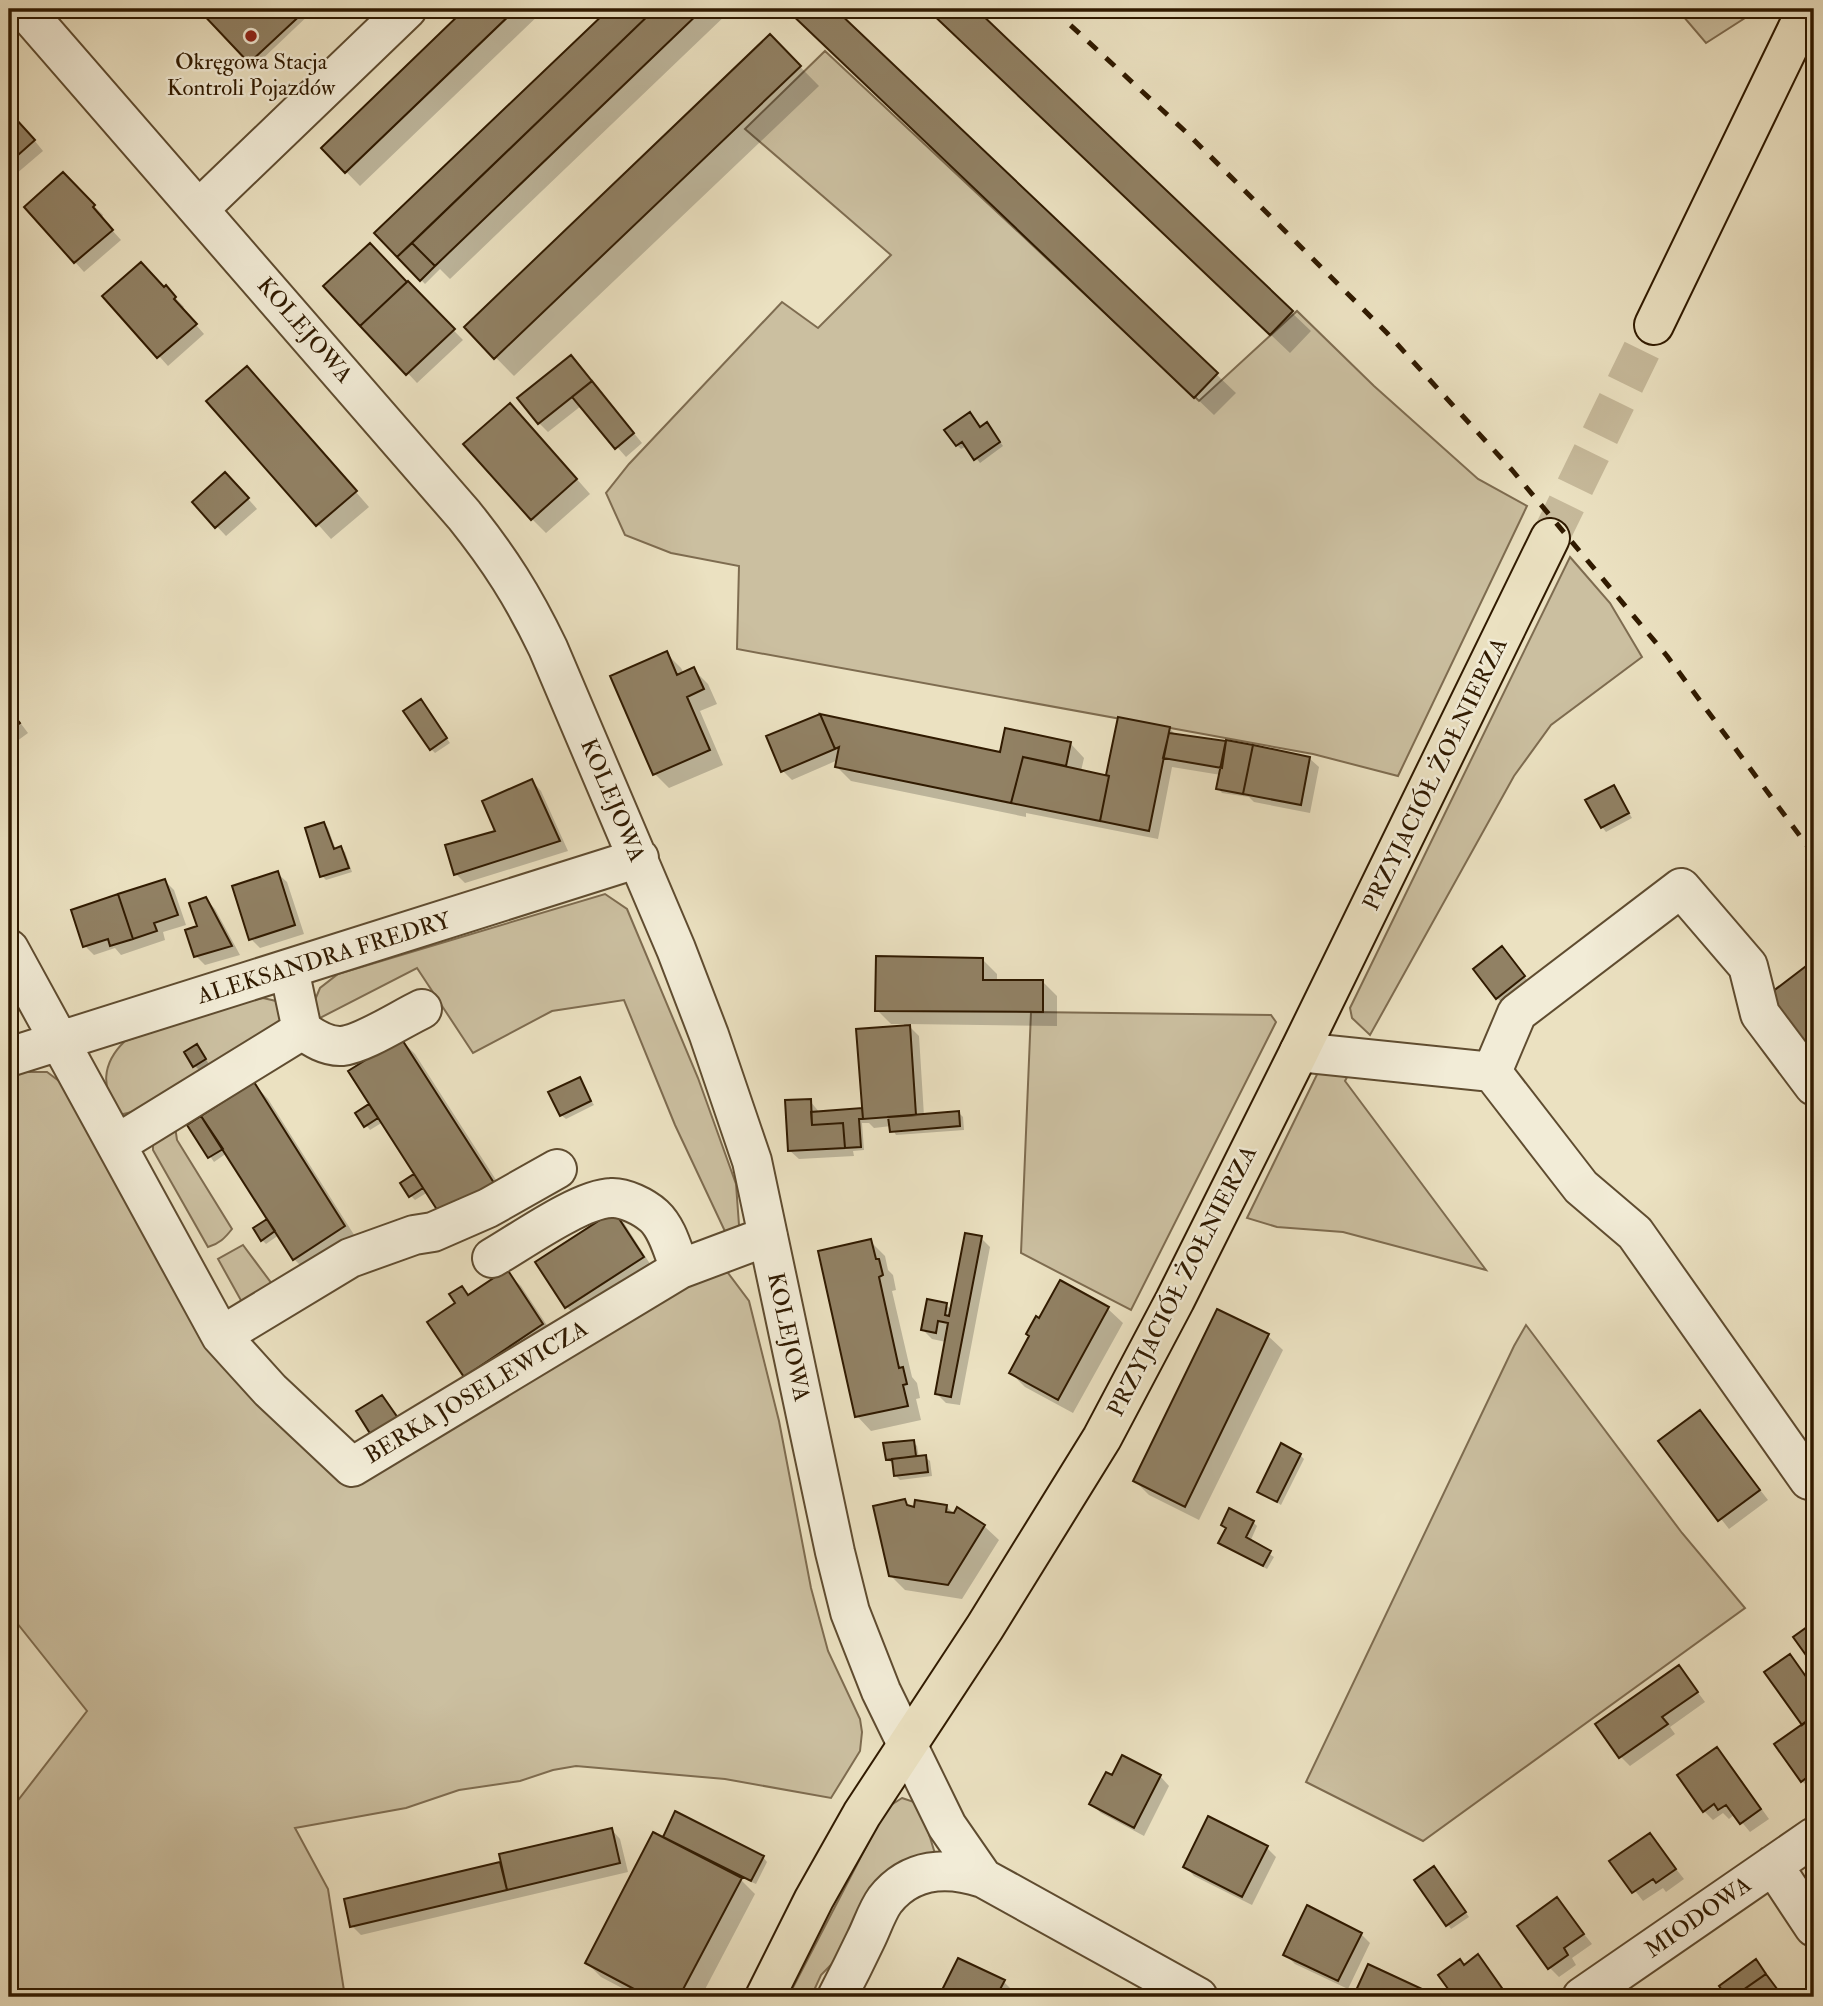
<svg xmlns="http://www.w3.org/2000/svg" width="1823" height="2006" font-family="'IM FELL Double Pica',serif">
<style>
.green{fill:#cbbfa0;stroke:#7e6c50;stroke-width:2}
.shadow{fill:#0003}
.building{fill:#918164;stroke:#301a00;stroke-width:2}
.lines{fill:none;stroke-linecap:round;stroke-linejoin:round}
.major-tunnel{stroke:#c6b99a;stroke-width:38;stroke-dasharray:38 19;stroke-linecap:butt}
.minor-casing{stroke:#5f4c30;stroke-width:42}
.major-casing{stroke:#301a00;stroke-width:42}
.minor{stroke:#f2ecd7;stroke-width:38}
.major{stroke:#ebe1c1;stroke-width:38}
.rail{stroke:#301a00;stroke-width:5;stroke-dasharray:12 12;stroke-linecap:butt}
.poi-dot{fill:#8f2418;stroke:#f2ecd7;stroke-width:2.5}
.labels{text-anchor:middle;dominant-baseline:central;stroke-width:5;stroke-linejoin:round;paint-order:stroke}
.poi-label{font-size:23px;fill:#301a00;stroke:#f2ecd7}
.street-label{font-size:23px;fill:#301a00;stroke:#f2ecd7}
</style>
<rect width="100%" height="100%" fill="#ebe1c1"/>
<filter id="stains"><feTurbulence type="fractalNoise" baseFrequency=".00286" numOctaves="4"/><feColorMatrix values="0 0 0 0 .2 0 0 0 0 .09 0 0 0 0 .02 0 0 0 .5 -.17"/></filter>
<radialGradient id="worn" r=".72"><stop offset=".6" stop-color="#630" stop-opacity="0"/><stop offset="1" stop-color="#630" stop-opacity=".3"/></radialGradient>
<path class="green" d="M1677 9H1759L1706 43Z
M825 51 1199 401 1297 311 1374 386 1478 479 1527 506 1398 776 1313 754 737 649 739 566 671 553 625 535 606 493 629 464 782 302 818 328 891 255 745 129Z
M1570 557 1610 603 1642 657 1551 725 1514 776 1370 1035 1352 1018 1350 1008Z
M605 894 627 909 698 1078 736 1184 739 1225 730 1242 675 1125 624 1000 552 1011 473 1053 417 968 318 1019 312 1007 320 988 338 974Z
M263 998 276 1001 283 1009V1021L149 1108 119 1115C101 1088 101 1064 125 1041L237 1003Z
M1031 1012 1271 1015 1276 1022 1131 1310 1021 1253Z
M1360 1053 1345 1081 1486 1270 1343 1232 1277 1227 1247 1218 1327 1054Z
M21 1072H47L63 1084 340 1474 690 1279 716 1271 728 1273 749 1301 779 1421 811 1588 828 1651 860 1719 862 1732 860 1751 831 1798 725 1779 576 1766 553 1770 520 1781 459 1790 406 1808 295 1828 328 1889 345 1997H9V1812L87 1711 9 1613V1077Z
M174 1120 177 1140 232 1229C225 1238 219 1244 208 1247L153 1150V1140Z
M243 1245 275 1288 243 1304 218 1259Z
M1526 1325 1682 1533 1745 1608 1423 1841 1306 1782 1514 1346Z
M902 1798 914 1802 925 1821 936 1857 821 1975 811 1997H788L878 1824 888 1807Z"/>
<path class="shadow" d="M200 9H315L255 66Z
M468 9H545L360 186 323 148Z
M611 9H725L729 12 450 279 440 269 425 284 377 233Z
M787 9H832L1236 393 1214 415Z
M929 9H973L1311 331 1290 353Z
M770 36 819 86 514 376 466 327Z
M9 109 43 151 9 180Z
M63 175 103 215 101 218 121 240 84 272 26 207Z
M370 245 463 340 417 383 326 286Z
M166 288 184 307 182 309 204 334 168 366 105 296Z
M571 357 642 443 626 457 581 406 548 432 539 423Z
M261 383 369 507 331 539 209 402Z
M524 419 590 494 546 533 532 519Z
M980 429H991L1003 446 980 463 967 446 961 449 957 445Z
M234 483 257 509 226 536 194 502Z
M667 654 681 668 684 674 694 670 708 684 717 704 700 711 723 765 669 788 655 774Z
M425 706 450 743 435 753 431 749Z
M9 708 28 733 9 747Z
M1120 719 1169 728 1177 736 1309 758 1319 767 1310 813 1254 802 1249 797 1222 793 1218 788 1221 775 1172 767 1158 839 1026 813V817L851 781 837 767 838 760 792 780 783 771 769 737 1001 754 1070 743 1084 758 1081 771 1108 777Z
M532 781 541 791 568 851 465 883 456 874 497 832Z
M1614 787 1632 818 1606 832 1602 827Z
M324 824 328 828 336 850 341 848 345 852 352 872 326 880 322 876Z
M277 873 287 882 304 934 260 948 251 939Z
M165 881 174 890 186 925 163 932 165 940 121 955 115 948 94 955 85 946Z
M206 899 215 909 240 955 205 965 196 956Z
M1506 953 1528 981 1501 1002 1497 998Z
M982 959 997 974V981L1043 982 1057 996V1026L907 1024 919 1036 924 1116 959 1113 963 1117 964 1130 896 1135 891 1126 874 1128 869 1123H862L864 1150 853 1151 854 1156 799 1159 789 1150 810 1101 820 1113 864 1110 904 1027V1024H891L877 1010Z
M401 1040 415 1054 507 1197 428 1192 415 1200 411 1196 403 1183 417 1175 383 1122 370 1130 357 1113 372 1105Z
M197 1046 209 1064 199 1070 195 1066Z
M579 1079 594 1105 566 1119 561 1115Z
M254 1084 268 1099 358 1241 308 1273 294 1259 279 1235 266 1244 262 1240 269 1219 227 1153 214 1162 189 1126Z
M614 1213 624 1223 652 1267 576 1316 567 1307 538 1263Z
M981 1238 990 1247 960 1405 946 1403 936 1393 946 1342 932 1339 923 1330 946 1305 952 1310Z
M870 1241 885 1256 888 1270 893 1275 896 1290 892 1291 912 1377 917 1383 920 1398 916 1399 921 1420 871 1431 857 1416Z
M506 1272 521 1286 556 1339 479 1390 465 1376 458 1304 462 1288 470 1296Z
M1060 1283 1108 1309 1123 1323 1073 1413 1025 1387 1011 1373Z
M1268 1336 1283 1350 1199 1520 1149 1495 1135 1481Z
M1700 1413 1768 1500 1729 1529 1661 1442Z
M913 1442 917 1446 919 1458 925 1457 930 1461 932 1476 900 1480 896 1476 895 1463H892L887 1459Z
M1300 1455 1304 1459 1281 1505 1259 1491Z
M904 1501 912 1508 947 1507 955 1515 984 1526 999 1540 962 1599 905 1590 890 1575Z
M1253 1522 1257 1526 1250 1542 1274 1557 1267 1569 1220 1543Z
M1789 1656 1814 1687V1788L1811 1790 1802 1781 1804 1726Z
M1679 1667 1705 1702 1670 1727 1675 1734 1630 1766 1621 1757Z
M1717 1749 1726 1759 1769 1819 1750 1832 1735 1814 1729 1819 1723 1813 1713 1820 1704 1811Z
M1160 1776 1169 1786 1144 1836 1101 1813 1091 1804Z
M611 1829 620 1839 628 1872 361 1935 352 1926 346 1900 503 1863Z
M1649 1835 1684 1879 1666 1892 1663 1888 1643 1901 1612 1861Z
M665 1836 763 1857 767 1862 756 1884 736 1875 755 1894 701 1997H639L601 1977 587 1963 671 1843Z
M1267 1848 1276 1857 1252 1905 1194 1876 1185 1866Z
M1438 1873 1469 1917 1451 1929 1416 1880Z
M1557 1900 1592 1944 1572 1958 1576 1965 1559 1977 1550 1968Z
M1361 1934 1370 1943 1348 1989 1295 1964 1285 1954Z
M1478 1957 1487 1966 1510 1997H1449L1454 1994 1464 1967Z
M959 1960 1004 1982 1013 1991 1010 1997H941Z
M1369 1966 1421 1991 1427 1997H1355Z"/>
<path class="building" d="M198 9H307L249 63Z
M465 9H516L345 173 321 148Z
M609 9H655L397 257 374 233Z
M655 9H703L435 266 412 243Z
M786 9H835L1218 373 1194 398Z
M927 9H976L1293 311 1270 335Z
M770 34 801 66 494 359 464 327Z
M9 106 17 116 15 118 35 140 9 163Z
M63 172 95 205 93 207 113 230 74 263 24 207Z
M370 243 407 282 360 326 323 286Z
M412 243 435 266 420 281 397 257Z
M141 262 164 287 166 285 176 297 174 299 197 324 157 358 102 296Z
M408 281 455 329 406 375 360 326Z
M571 355 592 381 538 424 517 398Z
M247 366 357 491 316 526 206 401Z
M592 381 634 433 615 449 572 397Z
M510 403 577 479 531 520 463 444Z
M970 412 980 427 987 422 1000 442 974 460 962 442 956 446 944 430Z
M225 472 249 498 215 528 192 502Z
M667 651 677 675 694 667 704 689 687 697 710 750 653 775 610 676Z
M421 699 447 738 430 750 403 711Z
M9 709 20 723 9 731Z
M820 714 835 749 781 772 766 736Z
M820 714 1000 752 1005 728 1071 742 1066 766 1023 757 1011 803 835 767 839 747 835 749Z
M1118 717 1170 727 1149 831 1100 821 1109 776 1106 775Z
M1169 733 1226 741 1222 768 1163 758Z
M1226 740 1253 745 1243 794 1216 789Z
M1253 745 1310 757 1301 805 1243 794Z
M1023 757 1109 776 1100 821 1011 803Z
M532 779 560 841 454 875 445 845 495 831 482 801Z
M1614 785 1629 813 1601 828 1585 800Z
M324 822 334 849 341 846 349 868 320 877 305 828Z
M278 871 295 925 249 940 232 886Z
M165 879 178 915 154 923 157 931 133 939 118 894Z
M118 894 133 939 110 946 108 939 83 947 71 910Z
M206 897 232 946 194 957 185 930 197 926 189 903Z
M1502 946 1525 976 1496 999 1473 969Z
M876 956 983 958V980H1043V1012L875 1011Z
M1814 960V1057L1768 995Z
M910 1025 916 1115 863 1119 856 1029Z
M401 1038 494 1183 441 1216 348 1071Z
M197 1044 206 1059 193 1067 184 1052Z
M580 1077 591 1101 560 1116 548 1092Z
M254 1082 345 1226 293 1260 201 1116Z
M811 1099 812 1125 843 1123 845 1148 788 1151 785 1100Z
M369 1104 378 1118 364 1127 355 1113Z
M862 1108 863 1119H859L861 1147 845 1148 843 1123 812 1125 811 1112Z
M959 1111 960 1126 890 1132 888 1117Z
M201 1116 223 1149 208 1158 187 1125Z
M414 1174 423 1188 409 1197 400 1183Z
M614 1211 644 1257 565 1308 535 1262Z
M267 1219 275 1231 261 1241 253 1228Z
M965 1233 982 1236 951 1397 935 1394 948 1323 938 1321 936 1333 921 1330 927 1299 947 1303 945 1315 949 1316Z
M871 1239 876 1259H879L883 1275 879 1277 899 1368 903 1367 907 1384 903 1385 908 1406 855 1417 818 1251Z
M507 1269 543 1324 464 1377 427 1322 455 1303 449 1294 462 1286 468 1295Z
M1060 1280 1109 1307 1058 1400 1009 1373 1029 1336 1026 1334 1036 1316 1039 1318Z
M1217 1309 1269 1334 1185 1507 1133 1481Z
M382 1395 398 1418 371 1435 356 1411Z
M1700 1410 1760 1490 1718 1521 1658 1441Z
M914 1440 916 1456 886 1460 883 1443Z
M1281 1443 1301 1454 1277 1502 1257 1492Z
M926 1455 928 1472 894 1476 892 1459Z
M905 1499 907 1505 914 1507 915 1500 947 1505 946 1512 954 1513 957 1507 985 1525 948 1585 889 1576 873 1506Z
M1229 1508 1254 1521 1246 1537 1271 1551 1263 1566 1218 1543 1226 1528 1221 1525Z
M1814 1622V1664L1813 1665 1793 1637Z
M1790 1654 1814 1688V1716L1802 1725 1764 1672Z
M1679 1665 1698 1692 1662 1717 1668 1724 1619 1758 1595 1724Z
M1814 1716V1772L1801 1782 1774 1744Z
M1717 1747 1761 1809 1740 1824 1726 1805 1718 1810 1714 1804 1703 1812 1677 1775Z
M1122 1755 1161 1775 1134 1828 1089 1804 1106 1772 1112 1775Z
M675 1811 764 1856 751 1881 663 1837Z
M1208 1816 1268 1846 1242 1897 1183 1867Z
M612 1828 620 1863 507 1890 499 1854Z
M653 1832 742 1878 679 1997H649L585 1963Z
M1650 1833 1676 1869 1656 1883 1653 1879 1632 1893 1609 1861Z
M500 1862 507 1890 350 1927 344 1899Z
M1434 1866 1466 1912 1446 1926 1414 1880Z
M1557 1897 1584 1934 1564 1948 1568 1955 1548 1969 1517 1926Z
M1307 1905 1362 1933 1338 1981 1283 1955Z
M1478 1954 1504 1991 1495 1997H1446L1451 1993 1438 1975 1460 1959 1464 1965Z
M958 1958 1005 1980 996 1997H947L940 1994Z
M1756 1959 1766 1974 1733 1997H1727L1719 1986Z
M1368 1964 1422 1989 1418 1997H1353Z
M1766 1974 1783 1997H1733Z"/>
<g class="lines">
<path class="major-tunnel" d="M1550 538 1654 325"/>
<defs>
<path id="minor" d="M24 9 464 515C500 560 523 596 548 648L676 949 709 1035 752 1161 835 1552 850 1612 881 1691 947 1826 983 1878 1198 1997
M200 208 407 9
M9 949 221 1336 270 1390 352 1467 680 1269 768 1236
M302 1030C313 1038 327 1047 342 1046 363 1044 401 1019 422 1009
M1299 1052 1492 1072 1581 1187 1635 1233 1809 1480 1814 1476
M9 1057 639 858
M1492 1072 1517 1013 1681 888 1748 966 1760 1014 1814 1086
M117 1144 302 1030 289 969
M492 1258C520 1242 580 1199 611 1198 624 1197 644 1207 654 1216 668 1229 673 1252 680 1269
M221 1336 350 1258 414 1235 433 1232 488 1208 557 1169
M1773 1865 1814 1927
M837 1997C847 1978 857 1958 866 1939 872 1927 877 1911 885 1900 910 1868 947 1866 983 1878
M1582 1997 1814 1837"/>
<path id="major" d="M1654 325 1807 9
M765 1997 814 1899 862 1814 985 1627 1102 1438 1175 1300 1299 1052 1550 538"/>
</defs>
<use href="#minor" class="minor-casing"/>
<use href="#major" class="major-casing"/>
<use href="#minor" class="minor"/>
<use href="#major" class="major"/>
<path class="rail" d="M1053 9 1186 132 1387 333 1512 470 1667 656 1814 855"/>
</g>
<circle class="poi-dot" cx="251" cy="36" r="7"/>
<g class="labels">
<g class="poi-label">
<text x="251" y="61">Okręgowa Stacja<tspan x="251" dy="26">Kontroli Pojazdów</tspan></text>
</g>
<g class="street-label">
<text transform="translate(305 330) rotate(49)">KOLEJOWA</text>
<text transform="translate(1435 774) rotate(-64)">PRZYJACIÓŁ ŻOŁNIERZA</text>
<text transform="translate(613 800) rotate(67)">KOLEJOWA</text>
<text transform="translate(324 958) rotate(-17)">ALEKSANDRA FREDRY</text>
<text transform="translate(1182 1281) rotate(-63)">PRZYJACIÓŁ ŻOŁNIERZA</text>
<text transform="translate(789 1337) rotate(78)">KOLEJOWA</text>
<text transform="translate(476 1392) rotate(-31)">BERKA JOSELEWICZA</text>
<text transform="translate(1698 1917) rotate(-35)">MIODOWA</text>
</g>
</g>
<rect width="1823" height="2006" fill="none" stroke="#ebe1c1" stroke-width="35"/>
<rect x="10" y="10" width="1802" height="1985" fill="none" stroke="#301a00" stroke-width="3.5"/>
<rect x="18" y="18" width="1788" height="1971" fill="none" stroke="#301a00" stroke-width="2"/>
<rect width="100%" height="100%" filter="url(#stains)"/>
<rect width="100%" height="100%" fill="url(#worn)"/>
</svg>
